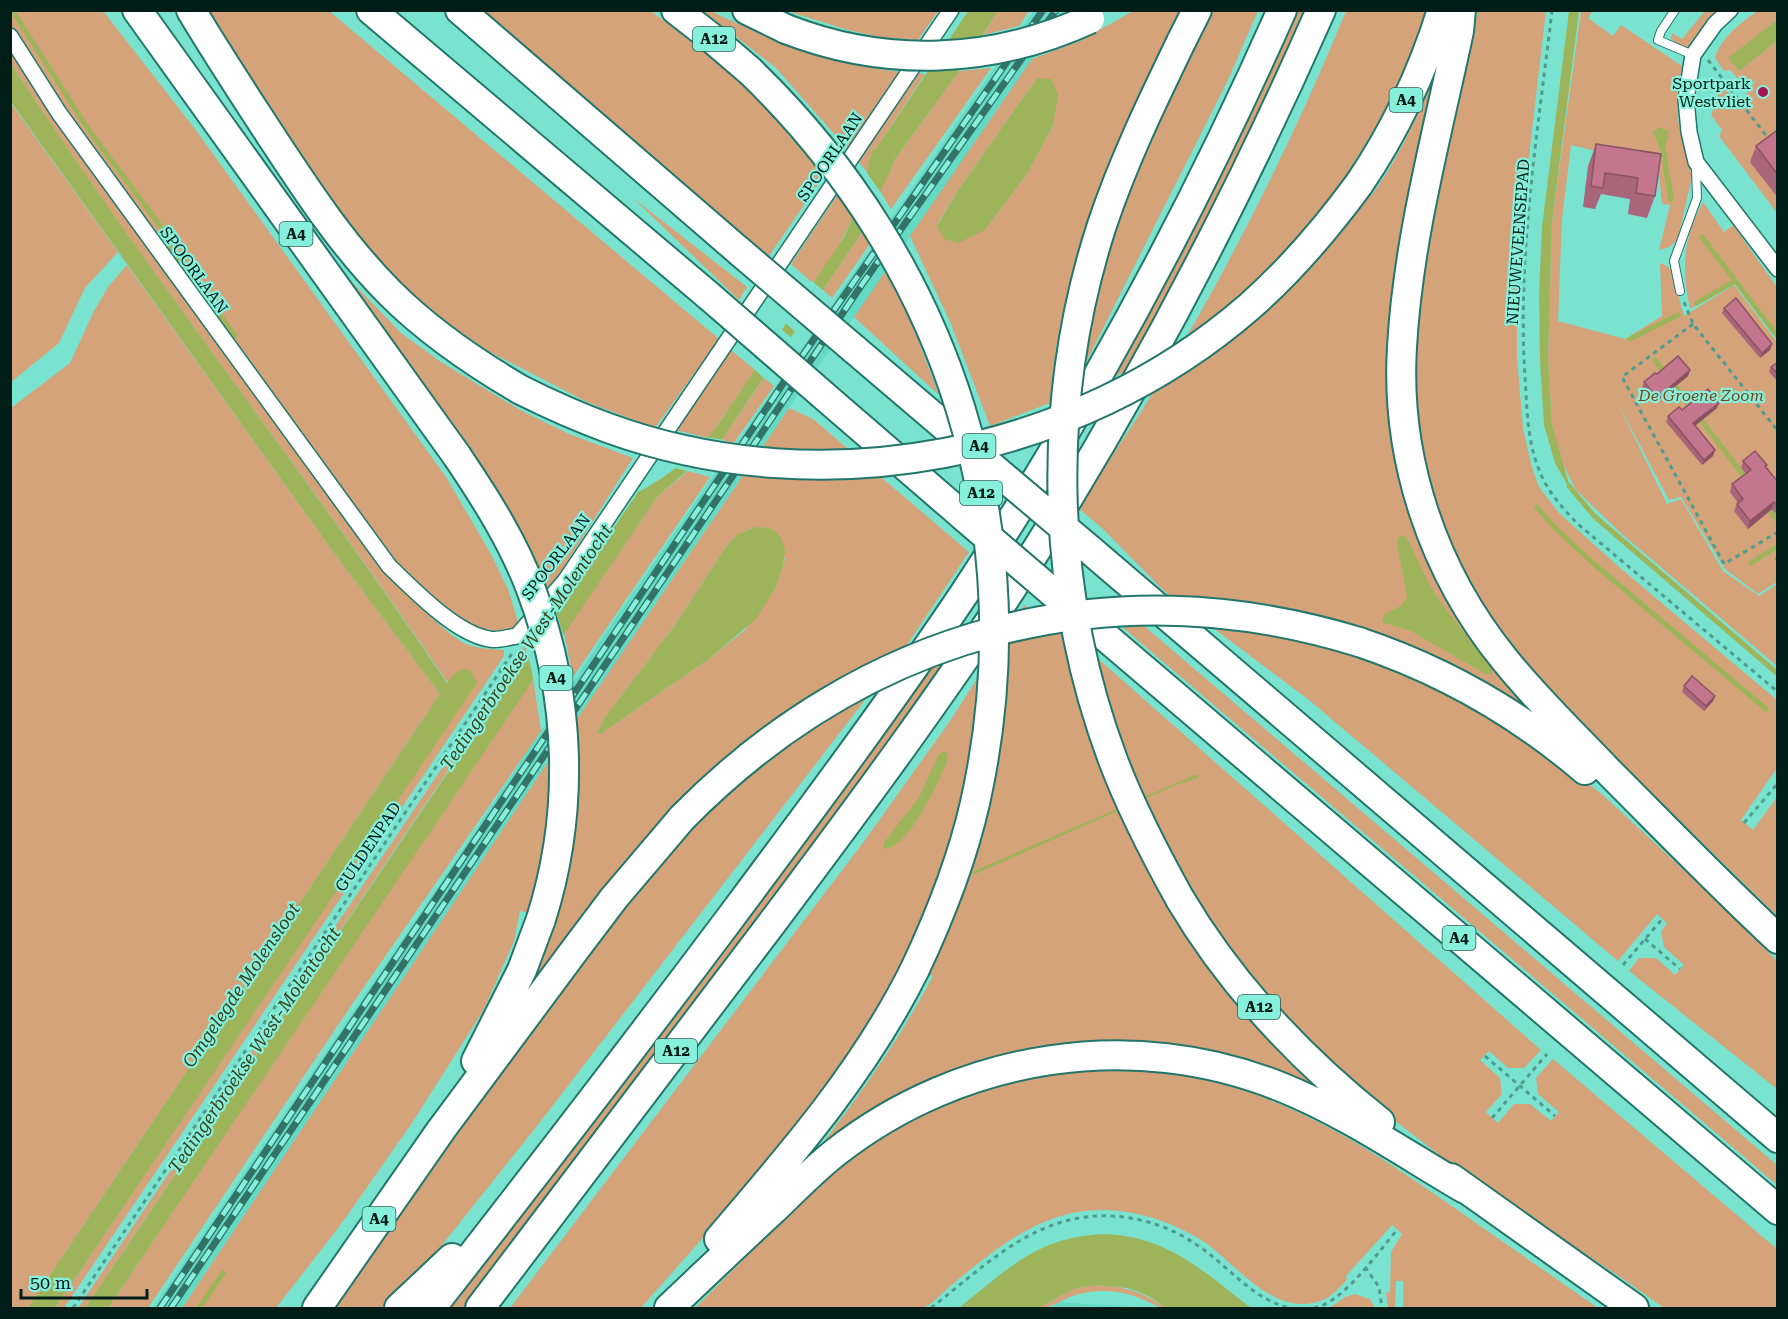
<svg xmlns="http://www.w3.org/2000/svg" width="1788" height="1319" font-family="'Roboto Serif',serif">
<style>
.built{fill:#62dac5}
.green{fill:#d4a37a;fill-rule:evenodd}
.water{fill:#9eb45b}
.pier{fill:#7ae3d0}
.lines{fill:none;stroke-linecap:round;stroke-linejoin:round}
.stream{stroke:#9eb45b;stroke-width:5}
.lane-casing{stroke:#22766a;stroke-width:10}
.street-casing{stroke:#22766a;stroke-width:18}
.highway-casing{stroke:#22766a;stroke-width:32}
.path{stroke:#4e9c8e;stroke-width:3;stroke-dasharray:4.5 4.5;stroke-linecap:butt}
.lane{stroke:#fff;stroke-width:8}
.street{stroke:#fff;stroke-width:15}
.highway{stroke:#fff;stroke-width:28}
.rail-casing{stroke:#347166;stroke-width:7}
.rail{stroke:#87f0dd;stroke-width:4.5;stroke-dasharray:14;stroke-linecap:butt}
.highway-bridge-casing{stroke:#22766a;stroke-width:32;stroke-linecap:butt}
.highway-bridge{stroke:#fff;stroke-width:28}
.wall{fill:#a9657a}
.shaded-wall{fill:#895363}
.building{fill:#c4768e;stroke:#895363;stroke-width:1.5}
.poi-dot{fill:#a61657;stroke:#87f0dd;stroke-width:2}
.labels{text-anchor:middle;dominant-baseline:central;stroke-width:4.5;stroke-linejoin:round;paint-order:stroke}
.shield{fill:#87f0dd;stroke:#285c53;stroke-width:1.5}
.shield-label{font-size:15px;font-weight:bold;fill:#001d18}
.poi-label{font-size:16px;fill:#001d18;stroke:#87f0dd;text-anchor:end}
.street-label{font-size:16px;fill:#001d18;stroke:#87f0dd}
.park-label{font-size:16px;font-style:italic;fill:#784819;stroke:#87f0dd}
.water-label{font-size:18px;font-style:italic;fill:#38411c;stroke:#87f0dd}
</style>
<rect width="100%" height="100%" fill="#7ae3d0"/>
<path class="built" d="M1034 11H1067L863 305 805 384 566 735 182 1308H153L452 866 604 635Z
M1058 1302 1135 1307 1137 1308H1051Z"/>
<path class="green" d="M1593 10 1588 18 1613 36 1621 25 1682 66 1677 93 1678 120 1692 177 1678 238 1670 247 1659 250 1670 205 1662 204 1658 166 1571 145 1562 219 1558 321 1625 339 1662 316 1660 263 1667 266 1672 271 1684 316 1734 285 1777 342V582L1758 594 1725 569 1681 497 1669 500 1616 400 1667 504 1681 499 1723 571 1759 596 1777 584V666L1622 534 1576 490 1562 462 1552 425 1548 358 1552 222 1581 11Z
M11 11H103L195 129 446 477 491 554 508 589 519 625C511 628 500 632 491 630 454 626 411 578 385 553L73 122 11 25Z
M202 11H329L719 339 655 428 587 402 490 352 450 325 388 273 332 206Z
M483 11H651L716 60 757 98 824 176 765 262Z
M703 11H711C772 41 832 64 900 72L849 151 776 68Z
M787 11H938L918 40 879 37 848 30Z
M998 11V10L1029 11 1019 26 983 35Z
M1133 11H1179C1119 135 1059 263 1050 403L990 426 951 324 910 236 1032 59 1080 41ZM1037 78 1053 125 1028 172 985 230 937 225 959 189Z
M1210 11H1258L1228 80 1081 372C1089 318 1101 263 1118 211 1139 144 1179 74 1210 11Z
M1290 11H1308L1269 99 1130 369 1102 383Z
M1346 11H1430L1392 100 1345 177 1371 196C1406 149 1431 87 1450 32L1402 266 1409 491 1564 737C1526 711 1489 683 1448 662 1420 647 1389 637 1359 626L1353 648 1381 658 1539 743 1605 797 1700 885 1777 961V1089L1629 971 1639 958H1656L1675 975 1684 965 1664 947 1661 932 1667 923 1657 914 1618 961 1309 700 1164 591 1102 528 1078 508C1114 452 1153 396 1186 338 1246 233 1300 124 1346 11Z
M1478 11H1546L1522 215 1517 284V357L1523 428 1531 464 1539 487 1559 513 1619 567 1777 700V768L1741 820 1753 830 1777 797V916C1726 866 1675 816 1624 766 1579 722 1534 678 1497 627 1447 559 1415 461 1415 377 1416 311 1428 248 1441 185 1453 127 1465 69 1478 11Z
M1705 11H1717L1691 46 1684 48 1671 39 1672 33 1682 39Z
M1757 11H1777V20L1729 58 1739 71 1777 41V213L1719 136 1722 130 1711 115 1721 87 1730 94 1739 105 1756 80 1745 87 1730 70 1724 71 1715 58C1721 37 1740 24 1757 11Z
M10 47 401 588C420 606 440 628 462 642 474 649 491 649 504 650V656L64 1308H55L476 683 454 674 448 683C306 474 149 276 11 64Z
M991 68 891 209 880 191 896 158 959 71Z
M917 73 925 74 876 149 872 150 867 172 858 161Z
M10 102 118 252 85 288 59 343 11 382Z
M838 194 853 217 838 247 814 284 791 264Z
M633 198 747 287 739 300Z
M1703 202 1724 232 1733 225 1777 287V332L1737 279 1690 309C1681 267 1683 239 1703 202Z
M862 232 870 244 832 298 823 290Z
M127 265 332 550 440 694 28 1308H11V408L70 363 93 313 108 287Z
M885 272 908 314 939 395 854 317Z
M346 276 401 333 441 362 520 410 569 434 633 458 549 590 507 506 451 424 343 277Z
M730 349 755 370 713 432 708 438 671 429Z
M764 378 774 386 734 443 721 441Z
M789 408 813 419 969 552 905 648 537 1126 438 1250 381 1308H329L534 1018 692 822 676 803 583 916 528 991 556 918 520 911 514 941 483 1011 412 1123 342 1223 276 1308H182L566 735ZM756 527 785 559 775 589 745 630 710 658 602 733H598L604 719 675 625 726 547C735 536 743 531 756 527Z
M688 471 710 477 573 677 564 633 657 497Z
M1024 605 1095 656 1541 1050 1524 1068H1508L1489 1051 1480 1060 1500 1078 1502 1094 1486 1112 1498 1123 1514 1104H1530L1551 1121 1559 1112 1538 1094 1536 1078 1553 1059 1777 1249V1308H1664L1626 1281 1455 1167 1356 1091 1165 902 1226 991 1250 1021 1305 1076 1356 1117 1307 1092 1040 1054 801 1171C850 1109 896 1046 933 976L902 962C892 989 875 1013 860 1038 798 1135 717 1221 641 1308H510L865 840 950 721Z
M1114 620H1137L1777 1165V1185Z
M525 645 527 654 85 1308H78Z
M953 654 825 831 463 1308H440L927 663Z
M533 678 541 731 355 1000 148 1308H108Z
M1098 1069C1145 1070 1188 1073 1233 1087 1315 1112 1386 1160 1456 1209 1503 1242 1551 1275 1598 1308H1403V1281H1396L1395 1306V1308H1388L1386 1293 1390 1292 1391 1252 1402 1234 1392 1225 1346 1276 1347 1280C1340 1287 1332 1296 1323 1300 1276 1319 1239 1267 1207 1244 1178 1224 1141 1211 1105 1210 1045 1208 997 1247 954 1283 946 1289 930 1307 922 1308 908 1312 874 1308 858 1308 804 1308 749 1308 695 1308L828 1175 897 1127 963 1095 1032 1076Z
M1096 1285C1126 1287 1141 1291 1166 1308 1158 1308 1152 1303 1144 1300 1131 1294 1117 1291 1102 1291 1091 1291 1080 1293 1070 1297 1058 1302 1052 1308 1039 1308L1073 1289Z
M1355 1294 1370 1299 1375 1308H1329L1345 1297Z"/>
<path class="water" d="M968 11H998L959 71 896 158 862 232 721 441 657 497 108 1308H85L638 492C670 476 700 450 720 422L844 237 855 212 863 202 865 180 872 150 876 149Z
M1569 11H1579L1552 222 1548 358 1552 425 1571 491 1555 463 1544 425 1540 361 1539 294 1542 227Z
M1777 20V41L1739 71 1728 58Z
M11 64C149 275 306 474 447 683L454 674 463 669 470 670 477 683 55 1308H28L440 694 332 550 11 102Z
M1037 78 1051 79 1058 94 1053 125 1028 172 985 230 958 243 944 239 937 226 959 189Z
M1660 127 1668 131V138L1665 145 1674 200 1670 203 1668 200 1661 152 1653 132Z
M756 527 769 528 774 530 781 538 785 550 783 566 775 589 756 619 710 658 602 733H597L604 719 675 625 726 547 738 534Z
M1403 535 1408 540 1429 584 1441 603 1492 668V674H1485L1411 631 1382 622 1384 615 1402 605 1407 597 1397 544V538Z
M942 752H946L948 759C940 780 909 847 885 849L883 846 885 841 919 797 938 756Z
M1195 775H1198V778L1176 785 973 875 972 872Z
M1105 1234C1169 1237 1203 1271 1251 1308H1166L1150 1297 1137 1291 1127 1288 1096 1285 1073 1289 1039 1308H959C1008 1269 1038 1236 1105 1234Z"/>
<path class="pier" d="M864 169 882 194 864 234 851 214 860 199 864 183 862 180Z
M812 281 825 292 797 333 784 322Z
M780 328 793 339 766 380 753 368Z
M705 437 725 440 692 472 671 467Z
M555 608 564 637 534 682 527 650Z"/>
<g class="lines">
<path class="stream" d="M12 10 88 129 161 227 164 239 235 336
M1702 237 1778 337
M1697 303 1735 281
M1630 339 1678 315
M1655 360 1665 373
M1671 380 1692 409
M1698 416 1747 480
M1569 486 1594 516 1778 674
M1537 507 1554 527 1594 564 1766 709
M1767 507 1778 521
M1751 563 1778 546
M199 1308 223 1273"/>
<defs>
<path id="lane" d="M1675 10 1661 31 1658 40 1693 55
M1680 291 1674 261 1697 198 1696 167"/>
<path id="street" d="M1730 10 1715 24 1693 55 1686 99 1689 132 1696 162 1778 269
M10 36 59 113 389 566C414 590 455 633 489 639 497 641 509 637 517 636L565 581 951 10"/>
<path id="highway" d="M137 10 457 456
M191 10C216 52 243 93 269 133 306 189 342 245 390 293 429 332 473 362 521 390
M371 10 709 296
M460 10 739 251
M676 10 708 35 750 71
M747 10 786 29
M1461 10 1459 31C1437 135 1408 240 1402 347 1395 460 1434 573 1505 660 1537 700 1574 735 1609 772 1665 828 1720 885 1778 939
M1181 42 1197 10
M1359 184C1395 131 1423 71 1442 10
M854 349 982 458
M823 395 962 515
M1089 549 1778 1138
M1067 604 1778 1210
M1359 642C1443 670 1518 713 1585 770
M1180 899C1231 985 1302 1060 1380 1122
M476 1061 522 970 541 919
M1451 1178 1634 1308
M719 1239C792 1154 865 1070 915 969
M317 1308 441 1130 574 951 614 898 682 818
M399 1308 452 1258
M431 1308C532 1179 632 1049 731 917 810 811 890 704 964 594 1086 409 1192 213 1282 10
M480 1308C577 1180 675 1052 772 923 859 807 946 690 1025 568 1138 390 1236 203 1321 10
M669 1308C703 1276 737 1243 772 1211 793 1191 813 1170 836 1152 961 1054 1133 1027 1281 1087 1346 1113 1405 1154 1465 1189"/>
</defs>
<use href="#lane" class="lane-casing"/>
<use href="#street" class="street-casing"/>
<use href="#highway" class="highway-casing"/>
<path class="path" d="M1552 10C1538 132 1517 254 1525 377 1527 407 1527 439 1538 467 1546 490 1562 508 1579 525L1778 692
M1708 60 1768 138
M1684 302 1693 324 1778 431
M1693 324 1622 377 1724 564 1778 532
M1744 823 1778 783
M1645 939 1680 969
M1623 965 1663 918
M1485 1056 1555 1116
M1492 1118 1547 1054
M1365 1267 1379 1287 1382 1308
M73 1308 513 652
M931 1308C992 1260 1045 1204 1130 1218 1154 1222 1177 1231 1197 1245 1229 1266 1251 1299 1290 1308
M1314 1308C1343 1303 1378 1252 1397 1230"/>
<use href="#lane" class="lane"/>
<use href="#street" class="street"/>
<use href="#highway" class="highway"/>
<defs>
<path id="rail" d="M160 1308 782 385 1043 10
M171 1308 863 283 1056 10"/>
</defs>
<use href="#rail" class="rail-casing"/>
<use href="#rail" class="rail"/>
<defs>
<path id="highway-bridge" d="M786 29C886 68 992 64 1090 19
M750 71C949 263 1036 531 975 803 962 860 940 916 915 969
M739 251 854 349
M709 296 823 395
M521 390C549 404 578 417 608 428 823 506 1076 457 1249 307 1291 270 1326 229 1359 184
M457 456C486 499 514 543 532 592 571 697 575 812 541 919
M992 467 1089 549
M962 515 1058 597
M682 818C865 632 1108 565 1359 642
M1180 899C1155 854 1131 808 1113 760 1049 590 1046 397 1102 225 1123 162 1152 102 1181 42"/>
</defs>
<use href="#highway-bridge" class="highway-bridge-casing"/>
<use href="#highway-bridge" class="highway-bridge"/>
</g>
<path class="wall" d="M1778 134V198L1750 162 1756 146Z
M1596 144 1661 154 1655 196 1647 218 1628 214 1630 199 1601 194 1595 209 1583 207 1588 166Z
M1724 308 1770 350 1760 358 1722 313Z
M1778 362V382L1769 372 1771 367Z
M1690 370 1688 376 1655 403 1642 388 1644 382 1657 374Z
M1717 408 1695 426 1715 450 1713 456 1702 465 1666 422 1668 416 1682 410Z
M1743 461 1766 468 1778 482V510L1775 513 1772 509 1748 529 1734 511 1737 504 1738 503 1730 492 1732 484 1746 474 1741 468Z
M1778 553V562L1775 559Z
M1684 686 1715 696 1713 701 1704 711 1682 692Z"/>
<path class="shaded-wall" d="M1772 344 1770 350 1760 358 1762 353Z
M1690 370 1688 376 1655 403 1657 398Z
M1719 403 1717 408 1691 429 1693 423Z
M1715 450 1713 456 1702 465 1704 460Z
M1774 502 1772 509 1748 529 1750 521Z
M1715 696 1713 701 1704 711 1706 706Z"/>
<path class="building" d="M1776 131 1778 134V175L1756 146Z
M1596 144 1661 154 1655 196 1636 193 1638 178 1605 173 1603 188 1591 186Z
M1736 298 1772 344 1762 353 1724 308Z
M1678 356 1690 370 1657 398 1644 382 1655 373 1657 374Z
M1778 362V374L1771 367Z
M1708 389 1719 403 1693 423 1715 450 1704 460 1668 416 1679 407 1682 410Z
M1755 451 1767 465 1765 466 1778 482V505L1774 502 1750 521 1737 504 1743 499 1732 484 1751 470 1743 461Z
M1692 676 1715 696 1706 706 1684 686Z"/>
<circle class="poi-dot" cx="1763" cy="92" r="6"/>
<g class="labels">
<g class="shield">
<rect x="693" y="27" width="42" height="24" rx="4.5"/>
<rect x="1389.5" y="88" width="33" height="24" rx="4.5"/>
<rect x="279.5" y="222" width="33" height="24" rx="4.5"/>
<rect x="962.5" y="434" width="33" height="24" rx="4.5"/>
<rect x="960" y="481" width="42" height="24" rx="4.5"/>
<rect x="539.5" y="666" width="33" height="24" rx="4.5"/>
<rect x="1442.5" y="926" width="33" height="24" rx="4.5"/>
<rect x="1238" y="995" width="42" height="24" rx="4.5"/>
<rect x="655" y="1039" width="42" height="24" rx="4.5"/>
<rect x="362.5" y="1207" width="33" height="24" rx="4.5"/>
</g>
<g class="shield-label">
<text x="714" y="39">A12</text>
<text x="1406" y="100">A4</text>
<text x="296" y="234">A4</text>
<text x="979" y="446">A4</text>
<text x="981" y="493">A12</text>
<text x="556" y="678">A4</text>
<text x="1459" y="938">A4</text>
<text x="1259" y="1007">A12</text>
<text x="676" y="1051">A12</text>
<text x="379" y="1219">A4</text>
</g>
<g class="poi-label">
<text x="1751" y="83">Sportpark<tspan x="1751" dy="18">Westvliet</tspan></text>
</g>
<g class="street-label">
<text transform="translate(830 157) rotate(-56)">SPOORLAAN</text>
<text transform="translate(1518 242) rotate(-86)">NIEUWEVEENSEPAD</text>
<text transform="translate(194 270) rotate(54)">SPOORLAAN</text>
<text transform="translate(556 557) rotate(-53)">SPOORLAAN</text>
<text transform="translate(368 847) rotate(-56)">GULDENPAD</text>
</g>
<g class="park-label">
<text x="1701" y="395">De Groene Zoom</text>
</g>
<g class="water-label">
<text transform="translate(526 647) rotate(-56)">Tedingerbroekse West-Molentocht</text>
<text transform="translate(241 985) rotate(-56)">Omgelegde Molensloot</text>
<text transform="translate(254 1050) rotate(-56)">Tedingerbroekse West-Molentocht</text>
</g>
</g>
<rect width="1788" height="1319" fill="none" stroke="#001d18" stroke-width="24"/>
<path d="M21 1289v9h126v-9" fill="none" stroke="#001d18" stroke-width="3"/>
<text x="30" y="1289" font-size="18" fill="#001d18" stroke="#87f0dd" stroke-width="4.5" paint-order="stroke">50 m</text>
</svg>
